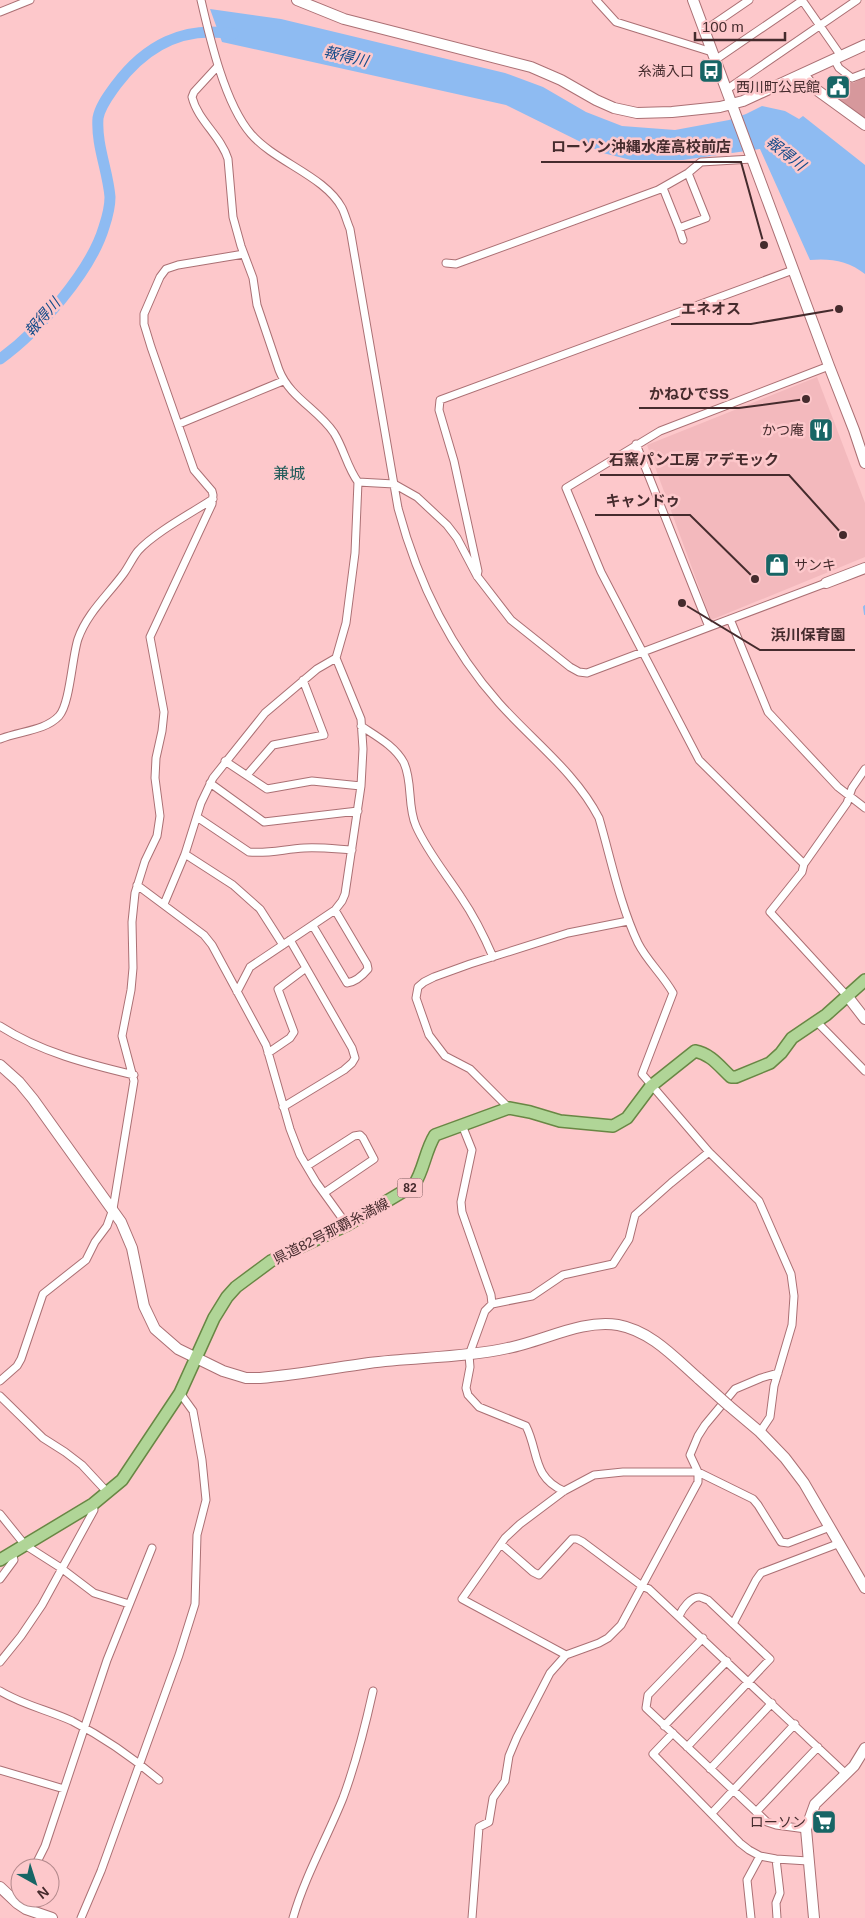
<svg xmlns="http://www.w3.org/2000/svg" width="865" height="1918" font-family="Helvetica,'Noto Sans JP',sans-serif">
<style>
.built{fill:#f3b9bd}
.green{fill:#d6989c}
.water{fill:#8ebbf2}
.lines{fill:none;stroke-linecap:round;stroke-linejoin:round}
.stream{stroke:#8ebbf2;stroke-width:2}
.river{stroke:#8ebbf2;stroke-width:11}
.street-casing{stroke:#ab7074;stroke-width:9}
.secondary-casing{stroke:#ab7074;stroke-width:12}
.primary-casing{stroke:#688744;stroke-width:14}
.street{stroke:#fff;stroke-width:7}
.secondary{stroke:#fff;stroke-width:10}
.primary{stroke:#b0d597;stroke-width:11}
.secondary-bridge-casing{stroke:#ab7074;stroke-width:12;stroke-linecap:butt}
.secondary-bridge{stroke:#fff;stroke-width:10}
.labels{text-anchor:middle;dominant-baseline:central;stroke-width:5;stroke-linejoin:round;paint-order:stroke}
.shield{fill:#fdc8cb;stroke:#7c5a5c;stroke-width:1}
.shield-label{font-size:12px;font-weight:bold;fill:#452b2d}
.poi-label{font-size:14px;fill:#452b2d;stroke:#fdc8cb;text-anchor:end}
.street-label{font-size:14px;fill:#452b2d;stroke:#fdc8cb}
.water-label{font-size:15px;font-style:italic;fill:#134b89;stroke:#fdc8cb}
.quarter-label{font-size:16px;fill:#1e5958;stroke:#fdc8cb}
.leader{fill:none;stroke:#452b2d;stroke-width:2}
.callout-dot{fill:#452b2d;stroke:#fdc8cb;stroke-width:2}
.callout-label{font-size:15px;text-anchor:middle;font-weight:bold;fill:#452b2d;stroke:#fdc8cb;stroke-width:5;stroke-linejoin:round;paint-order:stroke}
</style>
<rect width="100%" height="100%" fill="#fdc8cb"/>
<path class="built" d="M817 377 865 503V557L711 620 647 445Z"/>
<path class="green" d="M865 77V120L837 98 851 82 853 83Z"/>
<path class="water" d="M210 9 281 19 505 73 543 87 586 112 622 126 675 130 729 120 746 114 762 106 785 111 799 119 803 116 865 165V274C849 261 830 258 810 260L760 149 683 160H631L603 153 506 105 222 42Z"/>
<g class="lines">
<path class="stream" d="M865 606 864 607 865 614"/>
<path class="river" d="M0 359C38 332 91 271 104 227 107 218 110 206 110 197 108 171 96 145 98 118 100 106 109 95 116 85 145 46 184 25 233 34"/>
<defs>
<path id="street" d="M201 0C210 39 225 104 251 134 275 162 325 176 342 208 345 214 347 222 350 229L398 508C417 579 450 648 499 703 533 741 576 773 599 818 611 859 620 905 638 943 647 961 663 975 673 993L642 1074 709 1152 759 1201 791 1274 794 1296 792 1325 774 1386 770 1417 760 1432
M596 0 616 22 712 52
M802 0 841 56
M0 12 30 0
M704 29 711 26 749 0
M834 59 839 68 852 78 865 73
M715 60 803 0
M217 67 194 92 192 97C198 121 221 136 228 159L233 217 241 246 253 278 257 305 279 370C290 398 318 409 334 433 344 449 347 467 358 482L355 553 346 623 336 658 361 719 363 749 361 786 345 894 342 901 335 910 250 967 237 992
M726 90 857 0
M663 188 679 228 706 218 688 173
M679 228 683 240
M446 263 456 264 658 190 688 173 701 162 752 159
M179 424 283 381
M636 444 709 627
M358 482 394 484 417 497 447 525 457 538 477 576 511 620 570 667 579 672 587 673 826 583
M477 576 478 571 454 461 439 410 440 400 793 270
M730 619 768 712 838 787 865 808
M361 726C376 736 395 746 404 763 413 783 407 806 416 826 427 851 446 874 461 897 474 916 484 936 493 957
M0 739C19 731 45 731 59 716 70 704 72 657 78 639 87 613 108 595 124 573 129 566 133 557 138 551 154 533 193 512 213 499
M225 761 267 789 312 781 361 786
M247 775 273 745 324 735 303 680
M210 783 264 822 358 811
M197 817 249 852C268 854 285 849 304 848 320 847 336 849 352 850
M185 854 233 885 260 909 283 945
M804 864 699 760 601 572 566 488 660 431 829 366
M137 885 204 935 212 945 266 1045 290 1129 300 1155 316 1182 347 1225
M164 904 185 854 201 803 213 778 265 713 317 669 336 658
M313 926 347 983C355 982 363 975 368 969L367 964 335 910
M848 997 770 912 802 872 804 864 847 803 852 788 865 769
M817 1022 865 1071
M0 1026C40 1052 88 1064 134 1075
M268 1053 290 1038 294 1032 278 989 306 968
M283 1107 344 1070 352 1063 355 1058 352 1048 290 940
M509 1108 470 1069 445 1056 429 1035 416 998 418 987 424 982 434 977 470 964 568 933 628 921
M462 1125 472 1150 461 1202 462 1212 491 1295 492 1304
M307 1166 354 1136 360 1135 363 1138 374 1159 324 1193
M0 1381 17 1366 21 1359 43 1294 86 1260 95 1242 107 1226 113 1209 134 1081 122 1036 131 990 133 968 132 922 135 893 145 861 157 836 160 816 155 778 156 758 162 731 164 712 150 637 212 504 213 495 212 491 194 470 151 347 144 324V314L160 277 166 269 178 265 244 254
M0 1396 43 1438 65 1452 82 1465 108 1493
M564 1491C532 1477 539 1452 526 1426L479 1407 468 1395 466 1388 470 1367 469 1355 485 1311 492 1304 532 1296 563 1275 613 1264 629 1239 635 1215 671 1183 709 1152
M0 1514 25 1545 61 1568 94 1593 129 1604
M501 1544 533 1572 539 1575 572 1539H577L583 1542 642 1586 649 1589 846 1774
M0 1579 14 1560 12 1553
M679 1616C682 1609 691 1596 700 1597 701 1597 707 1600 708 1600L770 1659 687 1747
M733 1624 756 1580 761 1573 840 1543
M703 1638 648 1695 646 1708 767 1822 776 1825 806 1829
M566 1655 462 1599 505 1538 520 1524 564 1491 594 1475 623 1472H698L753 1499 758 1505 781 1542 788 1543 830 1527
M0 1662 21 1636 42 1605 94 1510 93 1504
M0 1691C23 1705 48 1710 72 1721 103 1737 132 1757 159 1780
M664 1726 727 1661
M673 1733 653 1754 740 1843 749 1850 760 1856 776 1859 808 1861
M710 1769 772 1703
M0 1770 64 1789
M756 1812 818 1747
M712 1813 795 1724
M776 1859 780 1893 776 1903 777 1918
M34 1868 45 1846 107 1660 152 1548
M81 1918 101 1871 179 1655 195 1604 197 1535 206 1500 202 1460 193 1411 180 1393
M293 1918C305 1876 327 1838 343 1798 356 1763 365 1727 373 1691
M472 1918 479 1827 489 1822 493 1798 505 1781 509 1756 517 1737 550 1673 566 1655 599 1643 608 1638 621 1625 698 1482V1472L690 1455 698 1436 705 1425 735 1389 761 1378 778 1373
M751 1918 747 1880 760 1856"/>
<path id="secondary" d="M297 0 344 19 531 67 561 80 596 100 614 108 637 113 672 112 720 107 743 101 865 45
M693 0 829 366 854 430 865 463
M803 74 814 88 865 125
M826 583 865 568
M848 997 865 1019
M0 1065 19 1082 33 1099 121 1222 132 1248 144 1306 155 1329 178 1349 223 1371 246 1378H260C297 1375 333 1368 369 1363 415 1357 463 1358 508 1348 544 1341 582 1319 618 1325 651 1331 675 1358 699 1379
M728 1405 760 1432 785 1458 804 1483 865 1588
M0 1887 17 1903 26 1909 52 1918
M814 1918 806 1829 815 1804 854 1766 865 1748"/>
<path id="primary" d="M0 1560 93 1504 122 1480 180 1393 214 1318 227 1297 236 1287 271 1261 347 1225 414 1185C424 1170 425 1151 435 1135L509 1108 530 1112 560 1121 613 1126 627 1118 651 1086 695 1051C711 1054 720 1067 731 1077H736L770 1063 781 1053 792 1038 826 1015 865 980"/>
</defs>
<use href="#street" class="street-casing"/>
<use href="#secondary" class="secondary-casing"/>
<use href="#primary" class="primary-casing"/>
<use href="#street" class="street"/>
<use href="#secondary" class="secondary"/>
<use href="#primary" class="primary"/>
<defs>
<path id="secondary-bridge" d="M699 1379 728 1405"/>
</defs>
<use href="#secondary-bridge" class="secondary-bridge-casing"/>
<use href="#secondary-bridge" class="secondary-bridge"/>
</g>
<defs>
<symbol id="bus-square" viewBox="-11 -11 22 22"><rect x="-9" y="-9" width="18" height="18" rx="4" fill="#176565" stroke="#fdc8cb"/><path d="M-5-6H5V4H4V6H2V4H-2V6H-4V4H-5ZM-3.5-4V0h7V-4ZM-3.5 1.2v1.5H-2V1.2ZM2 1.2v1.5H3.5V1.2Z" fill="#fff"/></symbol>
<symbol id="civic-square" viewBox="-11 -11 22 22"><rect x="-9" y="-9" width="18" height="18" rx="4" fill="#176565" stroke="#fdc8cb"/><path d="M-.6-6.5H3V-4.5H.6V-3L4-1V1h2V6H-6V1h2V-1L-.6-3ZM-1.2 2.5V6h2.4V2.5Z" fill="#fff"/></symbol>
<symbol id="restaurant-square" viewBox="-11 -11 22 22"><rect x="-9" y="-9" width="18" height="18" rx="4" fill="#176565" stroke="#fdc8cb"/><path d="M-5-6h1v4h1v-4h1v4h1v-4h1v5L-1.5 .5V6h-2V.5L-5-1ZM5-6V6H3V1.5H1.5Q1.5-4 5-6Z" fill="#fff"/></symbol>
<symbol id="shop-square" viewBox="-11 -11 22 22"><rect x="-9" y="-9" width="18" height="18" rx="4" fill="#176565" stroke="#fdc8cb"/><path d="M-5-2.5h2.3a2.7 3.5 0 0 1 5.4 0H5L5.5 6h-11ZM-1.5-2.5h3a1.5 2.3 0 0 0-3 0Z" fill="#fff"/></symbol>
<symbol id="supermarket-square" viewBox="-11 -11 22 22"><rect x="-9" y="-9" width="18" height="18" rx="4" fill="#176565" stroke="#fdc8cb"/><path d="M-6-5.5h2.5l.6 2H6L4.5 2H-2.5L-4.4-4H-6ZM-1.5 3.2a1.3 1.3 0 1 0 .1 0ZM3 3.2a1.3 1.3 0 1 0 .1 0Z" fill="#fff"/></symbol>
</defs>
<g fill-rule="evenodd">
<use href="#bus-square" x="697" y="57" width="28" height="28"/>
<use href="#civic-square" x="824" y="73" width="28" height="28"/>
<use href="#restaurant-square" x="807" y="416" width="28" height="28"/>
<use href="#shop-square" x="763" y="551" width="28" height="28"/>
<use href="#supermarket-square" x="810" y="1808" width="28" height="28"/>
</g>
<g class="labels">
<rect class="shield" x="397.5" y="1178.5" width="25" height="19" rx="4"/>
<g class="shield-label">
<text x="410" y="1188">82</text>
</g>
<g class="poi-label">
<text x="694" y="71">糸満入口</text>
<text x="820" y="87">西川町公民館</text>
<text x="804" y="430">かつ庵</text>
<text x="794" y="565" text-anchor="start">サンキ</text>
<text x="806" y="1822">ローソン</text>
</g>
<g class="street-label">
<text transform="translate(331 1231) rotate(-27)">県道82号那覇糸満線</text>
</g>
<g class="water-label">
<text transform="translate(346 56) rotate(13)">報得川</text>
<text transform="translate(786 153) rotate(38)">報得川</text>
<text transform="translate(42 317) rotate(-49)">報得川</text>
</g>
<g class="quarter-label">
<text x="289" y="473">兼城</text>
</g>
</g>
<path class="leader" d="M764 245L741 162H541M839 309L751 324H671M806 399L739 408H639M843 535L789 475H600M755 579L690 515H595M682 603L760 650H855"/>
<g class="callout-dot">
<circle cx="764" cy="245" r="5"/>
<circle cx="839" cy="309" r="5"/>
<circle cx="806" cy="399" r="5"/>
<circle cx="843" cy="535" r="5"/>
<circle cx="755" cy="579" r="5"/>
<circle cx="682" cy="603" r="5"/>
</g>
<g class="callout-label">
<text x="641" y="152">ローソン沖縄水産高校前店</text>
<text x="711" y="314">エネオス</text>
<text x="689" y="399">かねひでSS</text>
<text x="694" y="465">石窯パン工房 アデモック</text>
<text x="643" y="506">キャンドゥ</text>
<text x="808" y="640">浜川保育園</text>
</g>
<g transform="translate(35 1883) rotate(141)"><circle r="24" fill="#fdc8cb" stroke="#b3898c"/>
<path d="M0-4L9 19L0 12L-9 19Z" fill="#176565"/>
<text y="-8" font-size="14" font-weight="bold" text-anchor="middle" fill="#452b2d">N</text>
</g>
<path d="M695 32v8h90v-8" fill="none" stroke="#452b2d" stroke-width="2.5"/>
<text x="702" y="32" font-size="15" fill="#452b2d" stroke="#fdc8cb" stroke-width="4" paint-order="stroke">100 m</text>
</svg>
